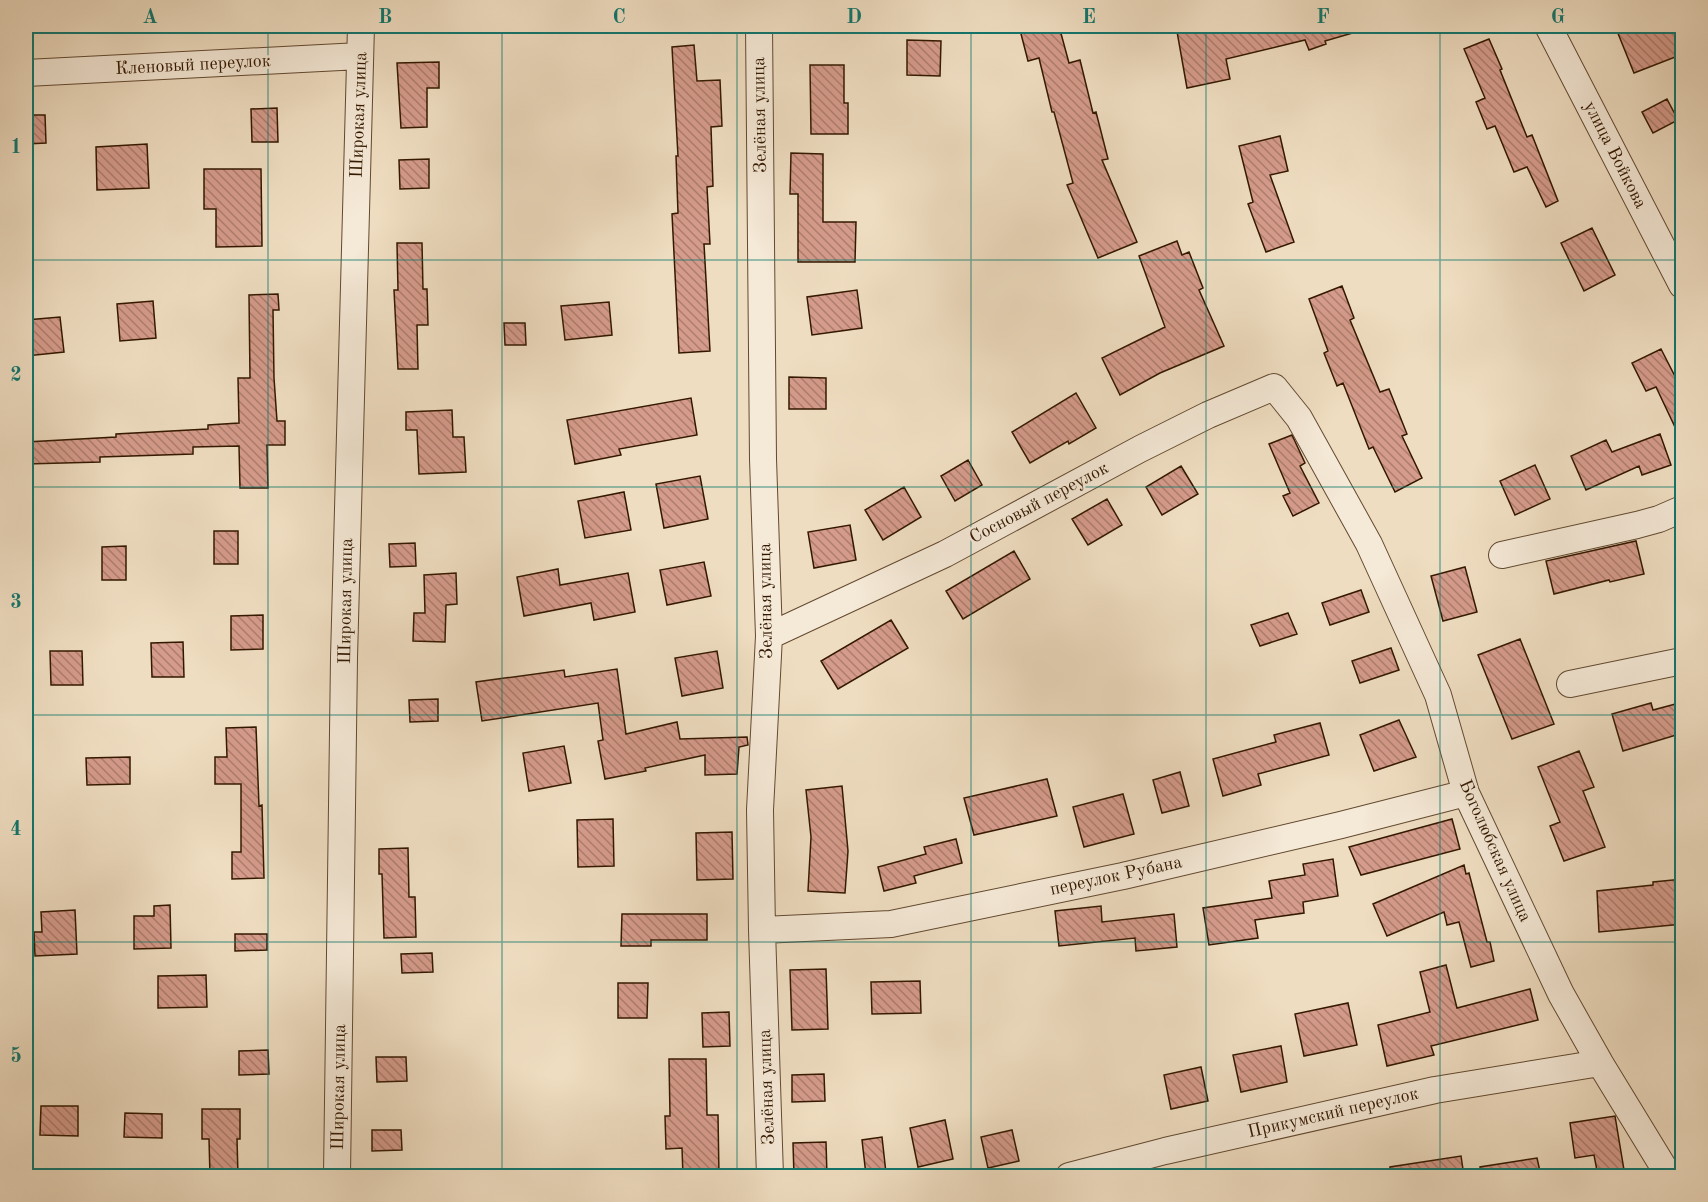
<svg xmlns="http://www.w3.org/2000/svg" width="1708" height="1202" font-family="'Old Standard TT',serif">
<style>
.building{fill:url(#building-back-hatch);stroke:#331800;stroke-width:1.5}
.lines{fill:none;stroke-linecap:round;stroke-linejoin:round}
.minor-casing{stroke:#624930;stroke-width:28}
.minor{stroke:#f5e9d7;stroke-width:26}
.grid{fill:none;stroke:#0f766e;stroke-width:1.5;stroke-opacity:0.55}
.labels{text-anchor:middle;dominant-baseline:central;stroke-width:5;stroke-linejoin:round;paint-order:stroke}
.street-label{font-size:18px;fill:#331800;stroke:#f5e9d7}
.neatline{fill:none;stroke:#0f766e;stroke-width:2}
.grid-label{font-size:20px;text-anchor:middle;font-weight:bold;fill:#0f766e}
</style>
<defs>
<pattern id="building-back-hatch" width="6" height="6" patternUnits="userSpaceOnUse" patternTransform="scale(1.5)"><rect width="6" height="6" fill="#d59b8b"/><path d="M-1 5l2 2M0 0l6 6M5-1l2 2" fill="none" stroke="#ad7d6f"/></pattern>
</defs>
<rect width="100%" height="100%" fill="#efddc1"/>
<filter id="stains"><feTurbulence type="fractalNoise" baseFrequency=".00333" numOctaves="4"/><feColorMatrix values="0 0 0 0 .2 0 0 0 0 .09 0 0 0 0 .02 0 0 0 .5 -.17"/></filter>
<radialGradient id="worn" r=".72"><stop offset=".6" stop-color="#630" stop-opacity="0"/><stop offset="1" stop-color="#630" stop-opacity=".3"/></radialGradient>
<path class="building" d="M1019 26H1059L1069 63 1080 60 1093 113 1096 112 1108 159 1102 160 1137 242 1098 258 1067 185 1073 183 1054 112H1052L1039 58 1028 61Z
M1176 26H1362L1363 30 1325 41 1326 44 1309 50 1305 40 1226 59 1230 79 1187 88Z
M1615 26H1678L1683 36V54L1634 73Z
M1489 39 1502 69 1500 70 1527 137 1532 135 1558 201 1546 207 1527 167 1514 172 1495 126 1487 129 1476 102 1485 98 1464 49Z
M907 40 941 41 940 76 907 75Z
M694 45 697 81 720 80 722 126 711 127 713 186 707 187 710 244H704L710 351 679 353 672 214 678 213 676 156H678L672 47Z
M439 62V88H427V127L401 128 397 63Z
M810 65H844V103H848V134H811Z
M1667 99 1678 120 1653 133 1642 112Z
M277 108 278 142H252L251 109Z
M26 115H45L46 143 26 144Z
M1280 136 1288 171 1270 175 1294 242 1266 252 1248 204 1253 202 1239 146Z
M147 144 149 188 97 190 96 147Z
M791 153 823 154V222H856L855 262H798V194H790Z
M429 159V188L400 189 399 160Z
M204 169H261L262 246 216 247V209H204Z
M1592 228 1615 275 1584 291 1561 243Z
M1177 241 1182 255 1189 252 1203 288 1199 290 1224 346 1160 373 1120 395 1102 358 1165 327 1139 256Z
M397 243H422L423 289H427L428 325H417L418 369H398L394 290H398Z
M1342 286 1354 318 1350 320 1380 392 1389 389 1407 434 1402 436 1422 478 1395 492 1373 447 1369 449 1343 383 1337 386 1324 353 1328 351 1309 299Z
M857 290 862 328 812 335 807 297Z
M278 294 279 310H273L274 378 277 421H285V445H267L268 488H240L239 446 193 447V454L100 457V462L26 464V442L116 437V434L208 429V425L239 423 238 378H250L249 295Z
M153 301 156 338 120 341 117 304Z
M609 302 612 335 565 340 561 306Z
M60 317 64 352 26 356V320Z
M504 323H525L526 345H505Z
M1661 349 1683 392V444L1656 387 1646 391 1632 363Z
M789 377 826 378V409H789Z
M1076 393 1096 428 1069 444 1068 441 1030 463 1012 432Z
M691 398 697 435 619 449 621 455 575 464 567 420Z
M452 410 453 437H464L466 472 419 474 417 430H406V412Z
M1660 434 1671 465 1642 475 1639 466 1586 490 1571 456 1606 440 1612 452Z
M1292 435 1305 463 1300 466 1319 503 1293 516 1283 496 1290 493 1269 444Z
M968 460 982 485 955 501 941 476Z
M1535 465 1550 499 1515 515 1500 481Z
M1181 466 1198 494 1162 515 1146 487Z
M700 476 708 519 664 528 656 484Z
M904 487 921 517 883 540 865 510Z
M624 492 631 530 585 538 578 501Z
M1107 499 1122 525 1088 545 1072 519Z
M850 525 856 560 814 568 808 532Z
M214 531H238V564H214Z
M1636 541 1644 574 1610 582 1609 580 1554 594 1546 561Z
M415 543 416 566 390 567 389 544Z
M126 546V580H102V547Z
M1014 551 1030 579 963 619 946 591Z
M704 562 711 596 667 605 660 570Z
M1465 567 1477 612 1443 621 1431 576Z
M558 569 560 585 628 573 635 612 594 620 591 603 524 616 517 577Z
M456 573 457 604 446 605 445 642 413 641 414 613H425L424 575Z
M1361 590 1369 612 1330 625 1322 603Z
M1288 613 1297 634 1260 646 1251 625Z
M263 615V649L231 650V616Z
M891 620 908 648 838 689 821 661Z
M1520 639 1554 724 1512 739 1478 655Z
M183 642 184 677H152L151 643Z
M1391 648 1399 670 1360 683 1352 661Z
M50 651H82L83 685H51Z
M717 651 723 688 682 696 675 658Z
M617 669 626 734 677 722 680 739 747 737 748 745 739 747 737 774 705 775V755L645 768 646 771 605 779 598 741 603 740 598 703 482 721 476 682 564 670 565 677Z
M438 699V721L410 722 409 700Z
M1683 702V733L1623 751 1612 714 1651 703 1653 710Z
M1399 720 1416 757 1374 771 1360 735Z
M1320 723 1329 755 1258 774 1261 785 1223 796 1213 759 1276 742 1274 735Z
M256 727 259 806 262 805 264 878 232 879V852H241V784H215V757H227L226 728Z
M564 746 571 783 529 791 523 753Z
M1579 751 1594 787 1583 791 1605 847 1564 861 1550 826 1560 822 1538 767Z
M130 757V784L87 785 86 758Z
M1180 772 1189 806 1162 813 1153 780Z
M1047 779 1057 816 974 835 964 798Z
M842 786 848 851 845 893 808 891 811 837 806 790Z
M1123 794 1134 834 1084 847 1073 807Z
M613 819 614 866 578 867 577 820Z
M1452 819 1460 849 1361 875 1349 847Z
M732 832 733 879 697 880 696 833Z
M956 839 962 863 914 876 916 883 884 891 878 867 926 854 924 847Z
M408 848 409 897H415L416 937 384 938 382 874H379V849Z
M1333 859 1338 896 1303 902 1304 913 1255 920 1258 938 1209 945 1203 908 1272 898 1269 881 1305 875 1303 864Z
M1464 865 1466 874 1469 873 1487 942H1490L1494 961 1471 967 1459 922 1447 925 1444 912 1387 936 1373 904Z
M1683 879V924L1599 932 1597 891 1653 885V882Z
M170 905 171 948 134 949V916H154V906Z
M1101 906 1102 922 1174 914 1177 947 1136 951 1135 938 1059 946 1055 911Z
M75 910 77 954 35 956 34 932H42L41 912Z
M622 914H707V940H651V946H621Z
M235 934H267V950L235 951Z
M432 953 433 972 402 973 401 954Z
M1446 965 1457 1008 1530 989 1538 1020 1431 1046 1434 1055 1387 1066 1378 1025 1430 1012 1420 972Z
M826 969 828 1029 792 1030 790 970Z
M206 975 207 1007 158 1008V976Z
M920 981 921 1013 872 1014 871 982Z
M618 983H648L647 1018H618Z
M1348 1003 1357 1045 1304 1056 1295 1014Z
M729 1012 730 1046 703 1047 702 1013Z
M1281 1046 1287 1082 1241 1092 1233 1055Z
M268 1050 269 1074 239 1075V1051Z
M376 1057H406L407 1081 377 1082Z
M669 1059H706L707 1115H718L719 1176H683L682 1148 666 1149 665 1116H670Z
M1201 1067 1208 1101 1171 1109 1164 1075Z
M824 1074 825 1101 792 1102V1075Z
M41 1106H78V1136L40 1135Z
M202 1109H240V1139H237L238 1176H210L209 1139H202Z
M125 1113 162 1114V1138L124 1137Z
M1615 1116 1625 1176H1598L1594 1155 1575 1158 1570 1123Z
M945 1120 953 1159 918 1167 910 1128Z
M372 1130H401L402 1150 372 1151Z
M1012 1130 1019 1161 988 1168 981 1137Z
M882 1137 886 1173 866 1175 862 1140Z
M826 1142 827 1176H794L793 1143Z
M1461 1156 1464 1176H1390V1167Z
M1537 1158 1541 1176H1481L1480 1167Z"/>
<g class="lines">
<defs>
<path id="minor" d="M759 26 763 459 769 636 760 810 762 930 770 1176
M1548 26 1682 285
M26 73 360 56
M1502 555 1637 525 1659 519 1682 509
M769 636 945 554 1140 449 1208 415 1274 387 1299 418 1369 544 1438 695 1466 793 1561 994 1600 1063 1669 1176
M1570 684 1682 661
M762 930 891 924 1123 876 1341 825 1466 793
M337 1176 344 658 361 26
M1069 1176 1165 1151 1435 1090 1600 1063"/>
</defs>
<use href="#minor" class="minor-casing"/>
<use href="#minor" class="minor"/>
</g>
<path class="grid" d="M268 26V1176M502 26V1176M737 26V1176M971 26V1176M1206 26V1176M1440 26V1176M26 260H1682M26 487H1682M26 715H1682M26 942H1682"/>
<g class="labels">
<g class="street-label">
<text transform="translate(193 65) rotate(-3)">Кленовый переулок</text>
<text transform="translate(359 115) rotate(-88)">Широкая улица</text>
<text transform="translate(760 115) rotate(-91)">Зелёная улица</text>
<text transform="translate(1615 155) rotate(63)">улица Войкова</text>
<text transform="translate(1039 503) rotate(-28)">Сосновый переулок</text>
<text transform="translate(346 601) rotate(-89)">Широкая улица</text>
<text transform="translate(766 601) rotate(-91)">Зелёная улица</text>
<text transform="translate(1495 851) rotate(66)">Боголюбская улица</text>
<text transform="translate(1116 876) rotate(-12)">переулок Рубана</text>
<text transform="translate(339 1087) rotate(-89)">Широкая улица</text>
<text transform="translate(767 1087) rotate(-92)">Зелёная улица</text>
<text transform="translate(1333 1113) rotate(-13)">Прикумский переулок</text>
</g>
</g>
<rect width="1708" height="1202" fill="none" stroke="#efddc1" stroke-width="66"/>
<rect x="33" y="33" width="1642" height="1136" class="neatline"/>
<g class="grid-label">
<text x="150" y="23">A</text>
<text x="385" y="23">B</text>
<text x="619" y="23">C</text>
<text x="854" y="23">D</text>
<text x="1089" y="23">E</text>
<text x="1323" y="23">F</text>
<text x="1558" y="23">G</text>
<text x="16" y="153">1</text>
<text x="16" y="381">2</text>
<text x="16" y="608">3</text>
<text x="16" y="835">4</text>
<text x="16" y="1062">5</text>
</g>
<rect width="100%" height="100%" filter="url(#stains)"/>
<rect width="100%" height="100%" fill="url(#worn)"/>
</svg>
